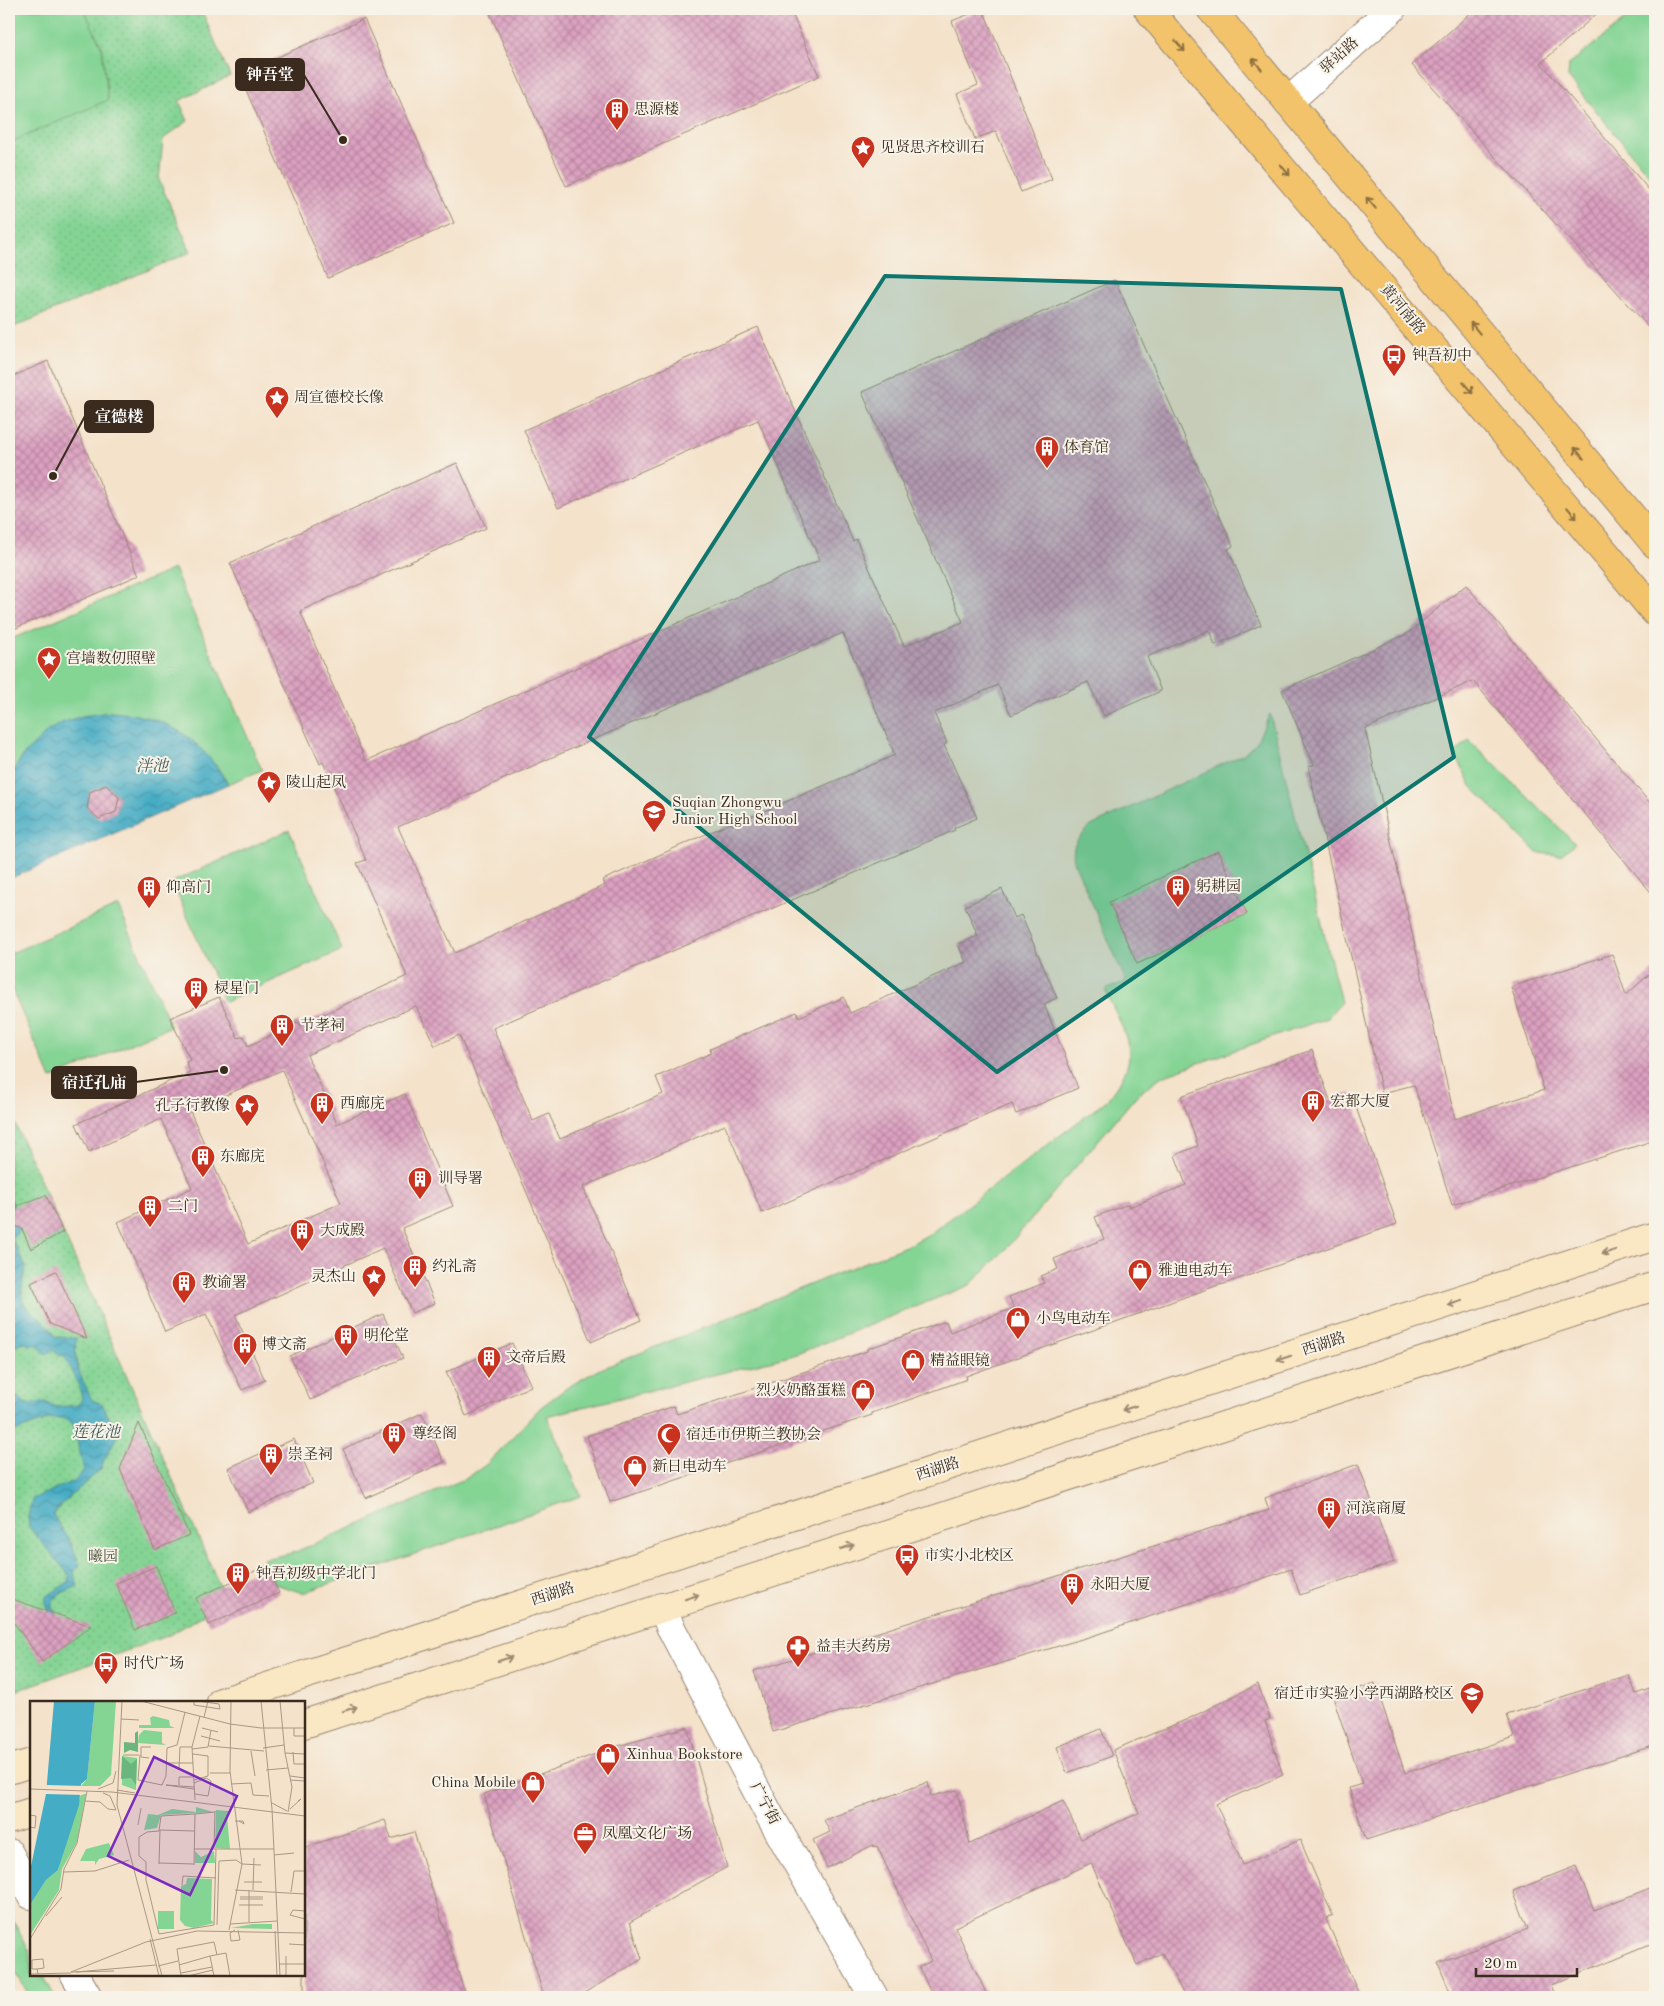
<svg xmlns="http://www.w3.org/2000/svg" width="1664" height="2006" font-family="'Old Standard TT','Noto Serif SC',serif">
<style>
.grass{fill:url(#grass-dots);stroke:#607f59}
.garden{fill:#84d494;stroke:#607f59}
.water{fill:url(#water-waves);stroke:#406b71;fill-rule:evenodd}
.building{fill:url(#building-cross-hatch);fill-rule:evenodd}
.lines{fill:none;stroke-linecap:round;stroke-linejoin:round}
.street-casing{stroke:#988674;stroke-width:30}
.secondary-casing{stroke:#988674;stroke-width:30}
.primary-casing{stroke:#988674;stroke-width:30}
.street{stroke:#fff;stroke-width:28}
.secondary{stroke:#fae7c3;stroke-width:28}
.primary{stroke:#f2c36a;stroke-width:28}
.oneway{stroke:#8d6f40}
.oneway2{stroke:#9a8870}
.marked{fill:#0f766e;fill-opacity:0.2;stroke:#0f766e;stroke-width:4;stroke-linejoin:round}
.labels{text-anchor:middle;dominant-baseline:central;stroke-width:4;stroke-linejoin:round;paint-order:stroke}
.street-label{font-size:15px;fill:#3b2a1e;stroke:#f7f3e8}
.poi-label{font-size:15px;fill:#3b2a1e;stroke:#f7f3e8;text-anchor:start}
.park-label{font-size:15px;fill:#4d543c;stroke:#f7f3e8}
.water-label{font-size:16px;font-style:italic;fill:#3e5858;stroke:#f7f3e8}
.inset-road{fill:none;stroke:#aa9885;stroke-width:1}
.view{fill:#7b2cbf;fill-opacity:0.15;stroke:#7b2cbf;stroke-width:2.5}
.inset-edge{fill:none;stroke:#3b2a1e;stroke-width:2.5}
.leader{fill:none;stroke:#3b2a1e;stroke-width:2}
.callout-dot{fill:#3b2a1e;stroke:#f7f3e8;stroke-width:2}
.callout{fill:#3b2a1e;stroke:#3b2a1e;stroke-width:2}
.callout-label{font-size:16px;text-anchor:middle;font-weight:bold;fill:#fff}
</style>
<defs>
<pattern id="grass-dots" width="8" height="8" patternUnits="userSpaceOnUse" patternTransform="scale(1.25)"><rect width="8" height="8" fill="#84d494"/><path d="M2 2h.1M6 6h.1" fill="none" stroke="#73b67f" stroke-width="1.8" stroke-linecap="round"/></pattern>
<pattern id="water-waves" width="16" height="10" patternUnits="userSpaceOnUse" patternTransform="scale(1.25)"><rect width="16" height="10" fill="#44acc4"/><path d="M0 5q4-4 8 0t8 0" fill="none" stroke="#3a8c9f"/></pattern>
<pattern id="building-cross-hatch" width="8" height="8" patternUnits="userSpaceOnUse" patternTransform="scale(1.25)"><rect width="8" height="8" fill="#dca1c1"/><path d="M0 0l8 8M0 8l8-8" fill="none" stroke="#b4839c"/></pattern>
</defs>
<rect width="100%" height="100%" fill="#f7f3e8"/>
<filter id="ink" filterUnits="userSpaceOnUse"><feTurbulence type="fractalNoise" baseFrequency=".02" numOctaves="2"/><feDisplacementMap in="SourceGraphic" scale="10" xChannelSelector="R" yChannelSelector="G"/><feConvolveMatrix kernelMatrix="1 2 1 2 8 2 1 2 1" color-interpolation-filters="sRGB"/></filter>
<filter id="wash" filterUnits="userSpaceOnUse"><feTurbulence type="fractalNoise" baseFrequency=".0096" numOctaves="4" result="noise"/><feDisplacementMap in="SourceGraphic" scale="20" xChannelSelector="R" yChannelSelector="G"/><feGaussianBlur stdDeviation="1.12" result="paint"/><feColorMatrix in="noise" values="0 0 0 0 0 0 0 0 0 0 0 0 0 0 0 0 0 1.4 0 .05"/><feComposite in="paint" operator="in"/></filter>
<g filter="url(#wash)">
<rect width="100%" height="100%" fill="#f4e2ca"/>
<path class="grass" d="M9 9H201L230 76 179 101 188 121 163 139 159 180 191 252 9 329Z
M9 1110 226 1600 172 1634 13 1692 9 1685V1590L13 1588 9 1582Z"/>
<path class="garden" d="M9 9H84L102 48 108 100 9 143Z
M1639 9H1655V182L1568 77 1569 64Z
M174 569 262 770 228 784 216 765 25 753 9 777V640Z
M1270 714 1341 1002 1327 1018 1162 1076 1137 1095 1003 1252 970 1285 794 1355 547 1416 581 1496 303 1593 275 1584 263 1559 293 1553 309 1546 467 1478 487 1464 541 1407 568 1387 598 1370 913 1243 931 1233 1107 1100C1115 1089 1125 1076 1128 1063 1134 1043 1113 1009 1105 990L1126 981 1074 862C1071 843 1078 839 1091 826L1244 754 1256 743Z
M1469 740 1575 843 1561 855 1537 853 1471 786 1455 753Z
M289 830 342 950 225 1002 172 882Z
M118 906 171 1026 51 1079 9 983V954Z
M9 1913 31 1954V1975H43L55 1997H30L9 1960Z"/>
<path class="water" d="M110 712C167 715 198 736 228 784L9 879V777L25 753 49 730 64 722 82 716ZM106 785 119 797 116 812 99 819 87 808 90 792Z
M9 1193 20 1229 12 1239 26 1267C12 1319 36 1303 56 1337L76 1338C73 1366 81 1376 92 1400L102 1404 118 1433C114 1445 103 1458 101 1469L61 1505 53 1515 70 1541 80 1565 74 1572 78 1586 59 1594 51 1604 59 1621 56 1625 46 1605V1597L67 1583 70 1576 29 1527 28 1516 32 1499 74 1481 84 1470 73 1424 62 1418 49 1419 9 1434V1420L12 1410 9 1403V1390L26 1404 45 1402 57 1407 78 1405 82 1399 79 1384 64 1355 60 1356 53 1350 46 1354 37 1344 31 1346 23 1342 9 1349Z"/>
<g id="blocks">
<path class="building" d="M488 9H790L819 76 566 186Z
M982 9H983L1052 179 1021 192 996 131 975 139 957 94 978 85 952 21Z
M1475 9H1602L1541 63 1655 197V334L1412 65Z
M364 19 454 223 328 278 239 74Z
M1115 280 1233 546 1228 549 1261 625 1215 645 1209 630 1147 657 1161 691 1104 716 1088 682 1011 715 998 685 934 713 947 743 944 745 977 818 954 828 955 830 493 1028 533 1121 549 1114 560 1139 663 1094 656 1077 711 1053 710 1049 797 1012 799 1017 844 997 850 1013 966 962 958 944 978 936 965 906 1002 889 1015 918 1021 915 1057 998 1044 1004 1078 1088 1016 1114 1012 1104 762 1213 725 1125 583 1187 641 1320 591 1342 459 1035 435 1046 416 1006 307 1055 337 1124 405 1094 453 1206 402 1228 435 1303 412 1313 383 1248 235 1315 265 1380 242 1390 206 1314 165 1332 118 1222 192 1188 161 1119 89 1152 76 1124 190 1072 186 1062 190 1060 170 1018 219 997 238 1038 244 1036 248 1046 299 1022 300 1025 407 976 357 863 366 860 323 762 320 764 230 563 457 463 486 528 300 611 366 761 820 560 758 420 558 508 524 430 758 327 853 541 856 539 904 646 963 622 862 392ZM843 633 895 755 732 825 731 823 603 880 605 885 455 953 398 827 548 759ZM282 1070 341 1203 248 1244 190 1111Z
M48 361 139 575 9 631V378Z
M1466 585 1655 809V897L1473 681 1365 729 1455 1119 1544 1090 1511 987 1612 954 1626 995 1655 969V1140L1452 1205 1414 1085 1382 1093 1308 766 1314 765 1282 690 1407 634Z
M106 785 119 797 116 812 99 819 87 808 90 792Z
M1218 851 1247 914 1137 964 1109 902Z
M1312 1050 1330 1100 1351 1093 1397 1224 1221 1285V1284L966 1376 967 1379 872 1413V1415L610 1502 587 1436 674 1406 677 1414 867 1351V1349L946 1321 950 1332 1014 1308 1009 1297 1044 1283 1041 1276 1058 1269 1054 1259 1104 1239 1095 1217 1128 1204 1129 1207 1186 1185 1175 1155 1198 1146 1181 1096Z
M46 1195 63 1232 31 1249 22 1229 9 1223V1209Z
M56 1271 87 1339 50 1324 31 1283Z
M383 1314 403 1358 310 1400 290 1356Z
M512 1343 531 1386 466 1416 446 1372Z
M422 1413 444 1462 366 1498 343 1449Z
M139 1423 189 1535 155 1550 120 1469Z
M294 1439 313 1483 248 1512 228 1468Z
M1358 1464 1394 1562 1300 1595 1291 1569 1095 1635 773 1732 754 1671 1269 1510 1265 1498Z
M156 1566 175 1613 135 1630 116 1583Z
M266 1566 279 1593 209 1625 196 1598Z
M9 1598 91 1626 42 1662 9 1616Z
M1629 1675 1636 1694 1655 1687V1745L1366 1840 1349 1788 1362 1784 1333 1697 1375 1683 1405 1773 1514 1737 1507 1715Z
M1258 1684 1270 1719 1265 1721 1283 1775 1216 1804 1243 1865 1300 1840 1333 1916 1326 1919 1360 1997H1185L1162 1953 1137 1965 1091 1863 955 1927 988 1997H933L919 1967 931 1961 877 1846 874 1847 873 1845 827 1868 813 1840 830 1832 824 1820 928 1782 931 1796 957 1790 970 1844 1063 1801 1081 1839 1139 1813 1113 1750 1188 1719Z
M687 1727 727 1867 630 1922 642 1959 577 1997H544L484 1794 621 1745Z
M1101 1729 1112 1756 1067 1773 1057 1747Z
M385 1820 391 1839 414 1832 466 1997H304V1848Z
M1576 1866 1594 1910 1655 1886V1942L1551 1985 1556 1997H1452L1438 1963 1528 1929 1513 1891Z"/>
</g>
</g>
<g filter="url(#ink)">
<use href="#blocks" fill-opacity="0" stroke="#988674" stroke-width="1"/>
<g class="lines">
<defs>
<path id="street" d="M1288 102 1392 9
M662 1607 670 1626 770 1816 874 1997
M9 1853 31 1895
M75 1975 88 1997"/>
<path id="secondary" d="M221 1702 1655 1236
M304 1724 1655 1286
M9 1770 31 1763
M9 1819 31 1812"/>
<path id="primary" d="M1148 9 1655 612
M1211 9 1655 544"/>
</defs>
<use href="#street" class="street-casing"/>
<use href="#secondary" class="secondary-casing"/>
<use href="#primary" class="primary-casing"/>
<use href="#street" class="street"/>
<use href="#secondary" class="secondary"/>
<use href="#primary" class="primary"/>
</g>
<defs><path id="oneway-shaft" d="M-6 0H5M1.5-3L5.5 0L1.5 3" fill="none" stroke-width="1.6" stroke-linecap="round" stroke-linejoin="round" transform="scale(1.25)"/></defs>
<g class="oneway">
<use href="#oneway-shaft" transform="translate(1180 46) rotate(49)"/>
<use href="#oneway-shaft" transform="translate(1257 64) rotate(-129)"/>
<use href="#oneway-shaft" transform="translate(1285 170) rotate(50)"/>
<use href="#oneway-shaft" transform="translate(1371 203) rotate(-130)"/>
<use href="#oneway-shaft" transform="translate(1475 328) rotate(-130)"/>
<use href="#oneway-shaft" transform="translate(1468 388) rotate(50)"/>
<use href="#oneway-shaft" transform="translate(1579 453) rotate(-130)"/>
<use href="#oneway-shaft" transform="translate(1572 513) rotate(50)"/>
</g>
<g class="oneway2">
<use href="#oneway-shaft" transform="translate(1609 1252) rotate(162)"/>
<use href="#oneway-shaft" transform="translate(1455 1303) rotate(162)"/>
<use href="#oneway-shaft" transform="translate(1284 1358) rotate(162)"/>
<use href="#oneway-shaft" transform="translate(1129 1408) rotate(162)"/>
<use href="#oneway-shaft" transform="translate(847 1547) rotate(-18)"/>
<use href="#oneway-shaft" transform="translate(692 1597) rotate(-18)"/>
<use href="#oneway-shaft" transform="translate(505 1659) rotate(-18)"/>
<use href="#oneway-shaft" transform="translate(350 1709) rotate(-18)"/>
</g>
</g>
<path class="marked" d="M885 276 1341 289 1454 757 997 1072 589 737Z"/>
<defs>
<symbol id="building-pin" viewBox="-11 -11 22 30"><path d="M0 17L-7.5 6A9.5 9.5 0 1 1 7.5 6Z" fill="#c8321e" stroke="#f7f3e8"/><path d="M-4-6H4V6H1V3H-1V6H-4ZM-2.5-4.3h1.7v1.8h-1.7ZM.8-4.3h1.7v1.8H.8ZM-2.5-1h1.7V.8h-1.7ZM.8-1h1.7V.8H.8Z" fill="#fff"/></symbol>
<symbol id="sight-pin" viewBox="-11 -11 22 30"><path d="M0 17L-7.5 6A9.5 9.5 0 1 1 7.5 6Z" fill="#c8321e" stroke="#f7f3e8"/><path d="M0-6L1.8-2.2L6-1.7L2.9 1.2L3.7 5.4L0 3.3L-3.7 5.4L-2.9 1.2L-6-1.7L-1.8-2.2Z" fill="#fff"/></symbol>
<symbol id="bus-pin" viewBox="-11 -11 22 30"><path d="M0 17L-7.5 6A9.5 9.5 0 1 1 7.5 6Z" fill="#c8321e" stroke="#f7f3e8"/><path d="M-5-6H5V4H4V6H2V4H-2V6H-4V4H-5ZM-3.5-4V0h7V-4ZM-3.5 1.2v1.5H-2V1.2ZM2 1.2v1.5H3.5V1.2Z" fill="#fff"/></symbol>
<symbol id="school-pin" viewBox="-11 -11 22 30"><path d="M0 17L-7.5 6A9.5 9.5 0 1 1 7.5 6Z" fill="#c8321e" stroke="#f7f3e8"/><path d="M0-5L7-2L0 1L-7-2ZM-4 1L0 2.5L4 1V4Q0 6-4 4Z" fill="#fff"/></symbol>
<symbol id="shop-pin" viewBox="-11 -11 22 30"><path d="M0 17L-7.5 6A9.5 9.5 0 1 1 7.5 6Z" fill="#c8321e" stroke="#f7f3e8"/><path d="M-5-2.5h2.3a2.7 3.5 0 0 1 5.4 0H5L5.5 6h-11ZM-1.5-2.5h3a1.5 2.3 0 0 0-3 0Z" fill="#fff"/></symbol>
<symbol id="mosque-pin" viewBox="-11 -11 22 30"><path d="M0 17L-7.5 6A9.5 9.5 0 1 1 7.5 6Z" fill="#c8321e" stroke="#f7f3e8"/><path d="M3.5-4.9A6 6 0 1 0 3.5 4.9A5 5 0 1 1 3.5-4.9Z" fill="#fff"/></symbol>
<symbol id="pharmacy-pin" viewBox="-11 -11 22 30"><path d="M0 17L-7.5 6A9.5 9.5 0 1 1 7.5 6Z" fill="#c8321e" stroke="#f7f3e8"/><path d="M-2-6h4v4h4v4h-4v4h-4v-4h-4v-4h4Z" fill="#fff"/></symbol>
<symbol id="office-pin" viewBox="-11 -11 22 30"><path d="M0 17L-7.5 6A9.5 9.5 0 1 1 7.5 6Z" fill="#c8321e" stroke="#f7f3e8"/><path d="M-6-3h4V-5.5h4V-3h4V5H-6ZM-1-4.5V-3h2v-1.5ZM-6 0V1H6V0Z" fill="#fff"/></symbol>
</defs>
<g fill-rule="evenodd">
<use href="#building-pin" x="603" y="96" width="28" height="38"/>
<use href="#sight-pin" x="849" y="134" width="28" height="38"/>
<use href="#bus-pin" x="1380" y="342" width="28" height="38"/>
<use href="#sight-pin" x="263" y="384" width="28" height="38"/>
<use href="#building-pin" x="1033" y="434" width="28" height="38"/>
<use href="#sight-pin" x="35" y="645" width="28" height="38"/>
<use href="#sight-pin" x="255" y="769" width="28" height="38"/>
<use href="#school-pin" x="640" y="798" width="28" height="38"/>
<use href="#building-pin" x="1164" y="873" width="28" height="38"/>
<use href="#building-pin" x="135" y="874" width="28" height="38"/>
<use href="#building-pin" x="182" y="975" width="28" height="38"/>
<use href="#building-pin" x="268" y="1012" width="28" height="38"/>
<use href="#building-pin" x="1299" y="1088" width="28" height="38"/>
<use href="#building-pin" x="308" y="1090" width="28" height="38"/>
<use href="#sight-pin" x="233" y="1092" width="28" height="38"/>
<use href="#building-pin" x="189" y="1143" width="28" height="38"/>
<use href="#building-pin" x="406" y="1165" width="28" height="38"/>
<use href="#building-pin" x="136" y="1193" width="28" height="38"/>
<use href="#building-pin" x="288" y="1217" width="28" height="38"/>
<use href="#building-pin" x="401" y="1253" width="28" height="38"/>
<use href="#shop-pin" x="1126" y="1257" width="28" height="38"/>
<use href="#sight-pin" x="360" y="1263" width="28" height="38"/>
<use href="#building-pin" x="170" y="1269" width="28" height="38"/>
<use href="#shop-pin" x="1004" y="1305" width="28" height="38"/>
<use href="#building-pin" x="332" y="1322" width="28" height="38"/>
<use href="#building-pin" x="231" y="1331" width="28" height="38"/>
<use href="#building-pin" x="475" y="1344" width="28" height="38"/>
<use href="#shop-pin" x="899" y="1347" width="28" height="38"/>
<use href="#shop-pin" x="849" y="1377" width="28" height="38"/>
<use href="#building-pin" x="380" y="1420" width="28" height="38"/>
<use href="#mosque-pin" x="655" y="1421" width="28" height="38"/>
<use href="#building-pin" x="257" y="1441" width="28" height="38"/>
<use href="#shop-pin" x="621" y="1453" width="28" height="38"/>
<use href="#building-pin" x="1315" y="1495" width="28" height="38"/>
<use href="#bus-pin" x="893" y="1542" width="28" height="38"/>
<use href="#building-pin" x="224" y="1560" width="28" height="38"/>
<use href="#building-pin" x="1058" y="1571" width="28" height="38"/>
<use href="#pharmacy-pin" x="784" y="1633" width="28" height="38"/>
<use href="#bus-pin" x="92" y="1650" width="28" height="38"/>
<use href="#school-pin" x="1458" y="1680" width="28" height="38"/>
<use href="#shop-pin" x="594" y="1741" width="28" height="38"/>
<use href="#shop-pin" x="519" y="1769" width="28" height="38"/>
<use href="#office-pin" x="571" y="1820" width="28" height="38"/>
</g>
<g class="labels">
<g class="street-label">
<text transform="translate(1340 56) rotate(-42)">驿站路</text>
<text transform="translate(1402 310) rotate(50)">黄河南路</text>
<text transform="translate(1324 1345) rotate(-18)">西湖路</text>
<text transform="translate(938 1470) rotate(-18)">西湖路</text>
<text transform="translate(553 1595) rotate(-18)">西湖路</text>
<text transform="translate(764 1804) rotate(62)">广宁街</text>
</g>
<g class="poi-label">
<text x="634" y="110">思源楼</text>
<text x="880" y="148">见贤思齐校训石</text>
<text x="1412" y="356">钟吾初中</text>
<text x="294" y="398">周宣德校长像</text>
<text x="1064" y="448">体育馆</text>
<text x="66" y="659">宫墙数仞照壁</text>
<text x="286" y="783">陵山起凤</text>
<text x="672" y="803">Suqian Zhongwu<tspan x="672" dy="17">Junior High School</tspan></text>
<text x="1196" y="887">躬耕园</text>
<text x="166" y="888">仰高门</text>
<text x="214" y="989">棂星门</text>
<text x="300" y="1026">节孝祠</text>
<text x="1330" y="1102">宏都大厦</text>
<text x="340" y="1104">西廊庑</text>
<text x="230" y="1106" text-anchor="end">孔子行教像</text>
<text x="220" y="1157">东廊庑</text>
<text x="438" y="1179">训导署</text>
<text x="168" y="1207">二门</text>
<text x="320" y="1231">大成殿</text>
<text x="432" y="1267">约礼斋</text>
<text x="1158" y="1271">雅迪电动车</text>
<text x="356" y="1277" text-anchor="end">灵杰山</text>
<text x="202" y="1283">教谕署</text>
<text x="1036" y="1319">小鸟电动车</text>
<text x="364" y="1336">明伦堂</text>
<text x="262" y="1345">博文斋</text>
<text x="506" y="1358">文帝后殿</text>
<text x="930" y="1361">精益眼镜</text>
<text x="846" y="1391" text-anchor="end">烈火奶酪蛋糕</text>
<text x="412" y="1434">尊经阁</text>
<text x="686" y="1435">宿迁市伊斯兰教协会</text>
<text x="288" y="1455">崇圣祠</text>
<text x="652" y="1467">新日电动车</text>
<text x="1346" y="1509">河滨商厦</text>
<text x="924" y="1556">市实小北校区</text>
<text x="256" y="1574">钟吾初级中学北门</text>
<text x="1090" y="1585">永阳大厦</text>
<text x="816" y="1647">益丰大药房</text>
<text x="124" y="1664">时代广场</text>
<text x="1454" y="1694" text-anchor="end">宿迁市实验小学西湖路校区</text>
<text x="626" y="1755">Xinhua Bookstore</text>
<text x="516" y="1783" text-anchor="end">China Mobile</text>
<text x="602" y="1834">凤凰文化广场</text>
</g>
<g class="park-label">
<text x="103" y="1557">曦园</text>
</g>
<g class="water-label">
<text x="152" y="767">泮池</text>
<text x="96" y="1433">莲花池</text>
</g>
</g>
<g transform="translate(30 1701)">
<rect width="275" height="275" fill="#f4e2ca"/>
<path d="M65 0H86L81 74 70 85H51L57 78ZM123 15 139 19 140 25 145 27H109V24H121L120 17ZM114 29 132 31V42L136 44 108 42 109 34ZM92 55 107 57 106 89 92 84ZM51 93H56L47 141 32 168 29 189 0 234V204L16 179 28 169ZM186 109 199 110 197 115 200 148 185 147ZM157 177 182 178 181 219 184 222 164 227 155 225 150 219 151 185 156 183ZM223 223H242V228L201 227Z" fill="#84d494"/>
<path d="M108 30V51L100 49 94 52V41L105 42V32ZM92 55 101 63 107 58 106 84 101 77 91 78Z" fill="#6bb67e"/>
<path d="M116 36a6 6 0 1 1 12 0a6 6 0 1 1-12 0ZM166 106 183 111 131 114 127 127 114 129 118 113 128 114 142 108 166 111ZM79 142 84 154 69 158 65 164V160H50L56 148ZM165 150 171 156 184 150 185 162H165ZM157 186 176 187V217H157ZM128 210H144V228H128Z" fill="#84d494"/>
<path d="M24 0H65L57 78 51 83 49 104 28 169 16 179 0 204V170L16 93Z" fill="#44acc4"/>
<path d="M16 84 54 85 53 94 16 93Z" fill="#f4e2ca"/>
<path class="inset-road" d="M92 0 87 104 132 275M111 0 200 23 231 27H275M164 0V4L190 8 189 3 168 0M231 0 242 108 250 275M250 0 255 52 262 86 258 111M174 16 178 0M91 18 109 19M172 27 188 31M264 27V35H275M171 35 190 40M179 45 234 50M233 47 254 44M162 48 178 46 181 29M221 50 225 75M263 51 264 63H275M255 52 275 53M163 53 178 55V75L164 79M93 54H109M110 54 108 79 132 84 136 75 137 47 147 44 155 11M119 57 111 56V46H121M138 62H163M149 68 150 46H162M236 69 258 67M180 72H200M260 75 275 77M260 79 275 80M164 82 176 77 181 80 178 95 165 93M201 83 221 82 223 94 239 95M149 84V76H163M164 86 136 84 164 88M0 88 82 91 275 115M68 88 83 82 86 70M87 89 105 92M73 92 80 95 86 109M165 99 162 46 170 15M55 100 70 101 78 108 86 109M242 102 257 110M260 108 271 98 268 100M165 113 185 111M0 114 6 115 5 127 0 126M205 120H213L214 123 209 120M108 124 111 107M129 129 164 130M164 148H244M184 148 185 110M244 154 264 152M129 162 164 163M129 163 130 129M212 163 231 164M164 164 165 113 131 115 129 130 117 131 109 136V155L116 161V179L129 233 184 224 186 148M34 171 65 170 99 159M214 181H232M152 184 153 175 186 177M205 189 275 193M223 189 224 157M261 191 264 170H275M210 196H233M210 198H233M209 204H233M275 210 263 209 260 214 275 218M16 215 32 196M219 221V189M200 223 247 220M187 224 189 160 206 159 212 163M199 229 212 163 200 70 201 0M205 229 200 232 201 240 210 239 208 229M245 230 247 275M0 238 31 188 34 168 47 142 57 90M120 238 129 275M259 243 275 244M180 255 196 252 200 275M249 263H275M149 264 180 255 184 275M128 265 148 260M7 268 14 267 13 258 2 259V268H7L8 273M41 271 116 241 167 230 275 232M41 271 84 270M46 271 126 264M151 272 182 266M0 273 41 272M151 275 147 248 184 241 187 254M158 275 183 269M256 275V255"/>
<path class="view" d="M124 56 207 95 160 194 78 155Z"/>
<rect width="275" height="275" class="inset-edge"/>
</g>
<path class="leader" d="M343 140L304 75M53 476L85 416M224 1070L136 1082"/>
<g class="callout-dot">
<circle cx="343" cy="140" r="5"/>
<circle cx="53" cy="476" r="5"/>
<circle cx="224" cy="1070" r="5"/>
</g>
<g class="callout">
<rect x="236" y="59" width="68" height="31" rx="5"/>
<rect x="85" y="401" width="68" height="31" rx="5"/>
<rect x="52" y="1067" width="84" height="31" rx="5"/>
</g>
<g class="callout-label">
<text x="270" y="80">钟吾堂</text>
<text x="119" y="422">宣德楼</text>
<text x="94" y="1088">宿迁孔庙</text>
</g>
<rect width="1664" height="2006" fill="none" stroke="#f7f3e8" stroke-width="30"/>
<path d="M1476 1968v8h101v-8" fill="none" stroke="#3b2a1e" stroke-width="2.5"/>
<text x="1484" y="1968" font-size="15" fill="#3b2a1e" stroke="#f7f3e8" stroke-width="4" paint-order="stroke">20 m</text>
</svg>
